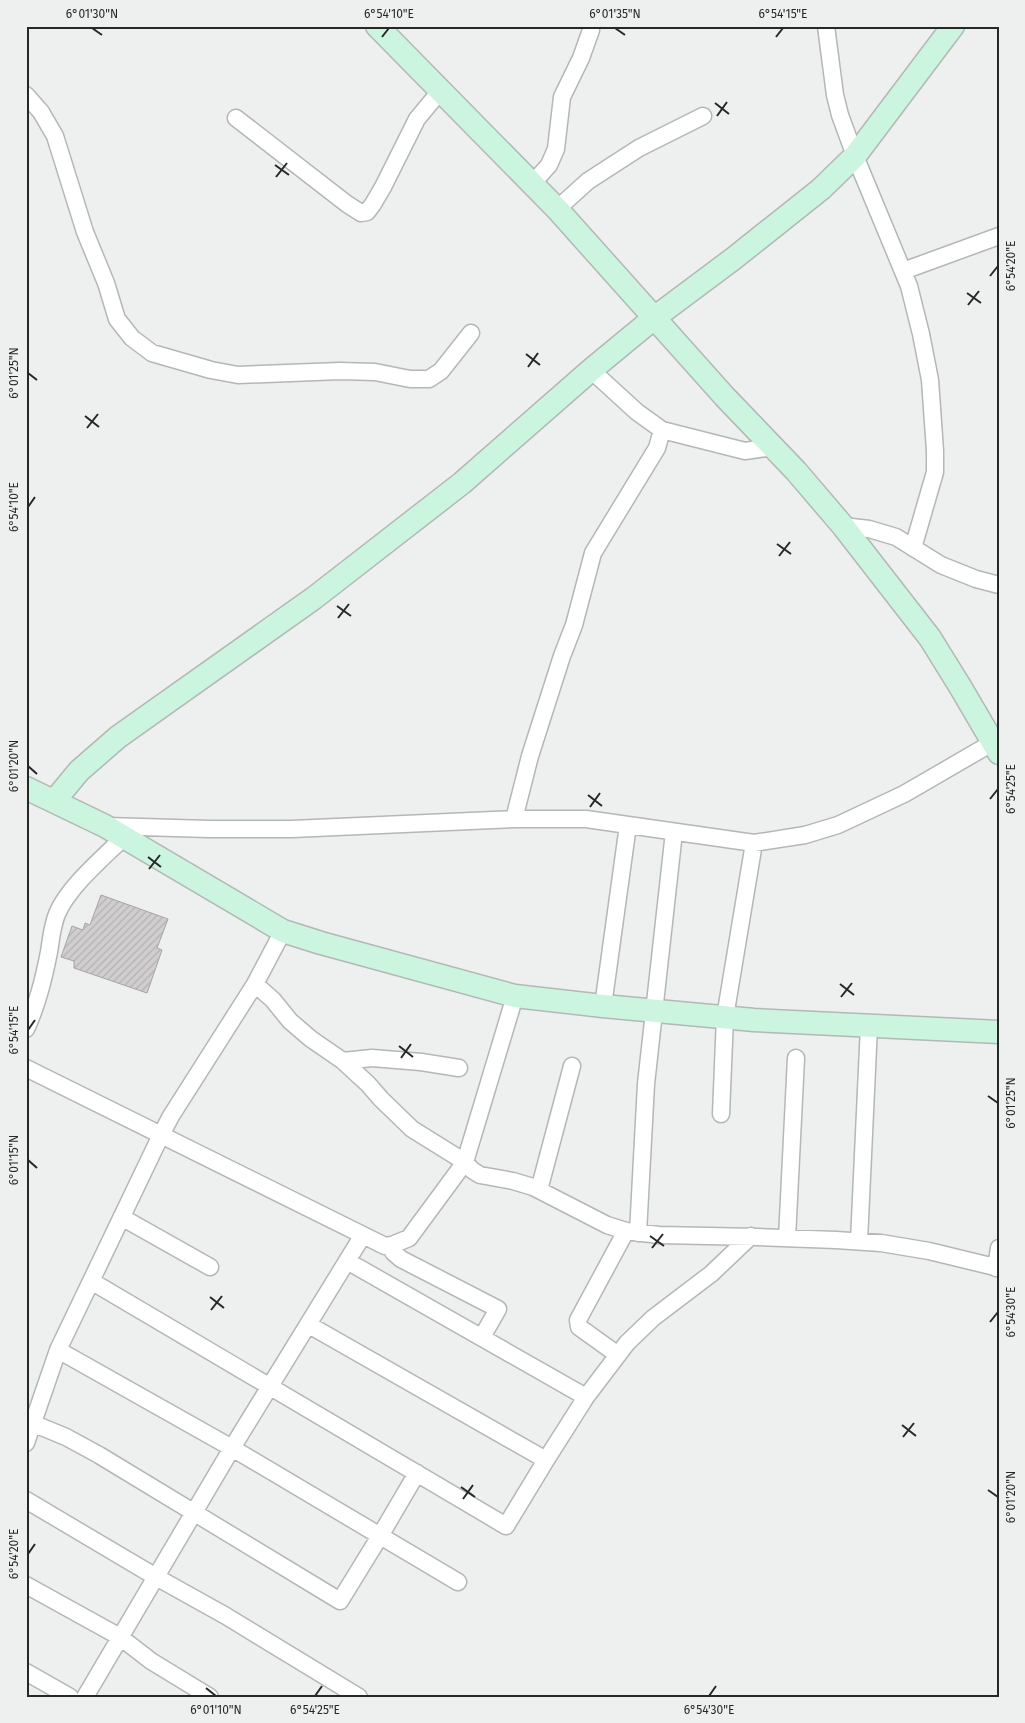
<svg xmlns="http://www.w3.org/2000/svg" width="1025" height="1723" font-family="'Fira Sans',sans-serif">
<style>
.building{fill:url(#building-hatch);stroke:#a7a4a6}
.lines{fill:none;stroke-linecap:round;stroke-linejoin:round}
.street-casing{stroke:#b3b7b5;stroke-width:19}
.secondary-casing{stroke:#b3b7b5;stroke-width:25}
.street{stroke:#fff;stroke-width:16}
.secondary{stroke:#ccf5e0;stroke-width:22}
.ticks{fill:none;stroke:#262727;stroke-width:2}
.neatline{fill:none;stroke:#262727;stroke-width:2}
.ticks-label{font-size:12px;text-anchor:middle;fill:#262727}
</style>
<defs>
<pattern id="building-hatch" width="6" height="6" patternUnits="userSpaceOnUse" patternTransform="scale(1.25)"><rect width="6" height="6" fill="#d1ced0"/><path d="M-1 1l2-2M0 6l6-6M5 7l2-2" fill="none" stroke="#b3b1b3"/></pattern>
</defs>
<rect width="100%" height="100%" fill="#edf0ee"/>
<path class="building" d="M101 895 168 919 157 948 162 950 147 993 74 968V961L61 957 72 926 83 930 85 923 90 925Z"/>
<g class="lines">
<defs>
<path id="street" d="M826 26 835 95 840 115 855 156 909 286 921 334 930 380 935 451V472L913 548
M26 95 41 112 55 136 85 232 106 283 117 319 132 338 152 353 211 370 238 375 340 371 375 372 410 379H429L441 371 471 333
M236 118 347 204 361 213 367 212 373 204 383 187 417 119 441 90
M532 184 549 165 556 149 562 97 581 58 591 30
M557 209 588 181 639 148 703 116
M903 271 999 236
M591 370 637 412 662 430 745 451 773 447
M843 526 869 529 896 537 941 565 976 579 999 585
M514 819 530 756 562 656 574 625 593 553 657 448 662 430
M107 826 209 829H292L514 819H586L754 843 805 835 838 825 904 794 992 743
M255 984 273 1000 290 1021 311 1039 343 1061 368 1084 381 1099 412 1129 465 1162 472 1170 480 1175 513 1181 533 1187 607 1225 626 1231 659 1235 757 1237 836 1240 881 1243 929 1251 999 1268
M603 1006 628 825
M26 1029C38 1004 44 978 49 952 51 940 52 926 57 914 68 887 103 858 124 837
M343 1061 372 1058 421 1062 459 1068
M26 1068 385 1246 392 1245 409 1238 465 1162 515 996
M721 1114 725 1017 754 843
M539 1190 572 1066
M123 1218 210 1267
M638 1233 646 1084 674 832
M787 1238 796 1058
M859 1241 869 1026
M392 1245 393 1252 401 1259 498 1309 482 1337
M347 1261 586 1397
M996 1268 999 1248
M91 1281 506 1526 546 1460 586 1397 627 1343 653 1318 711 1274 751 1236
M309 1325 546 1460
M58 1350 232 1448 458 1582
M618 1355 579 1327 578 1320 626 1231
M32 1423 66 1437 99 1455 340 1601 380 1536 417 1473
M26 1443 58 1350 161 1135 171 1116 255 984 283 931
M26 1500 156 1577 226 1616 359 1697
M26 1585 120 1637 151 1661 210 1697
M26 1672 70 1697
M85 1697 232 1448 363 1235"/>
<path id="secondary" d="M377 26 557 209 725 397 796 471 843 526 930 638 961 688 999 753
M26 788 105 826 283 931 321 943 515 996 603 1006 754 1020 999 1032
M55 800 79 771 118 737 314 598 462 483 591 370 654 318 733 259 821 189 855 156 953 26"/>
</defs>
<use href="#street" class="street-casing"/>
<use href="#secondary" class="secondary-casing"/>
<use href="#street" class="street"/>
<use href="#secondary" class="secondary"/>
</g>
<path class="ticks" d="M92 28 102 35M615 28 625 35M382 37 389 28M776 37 783 28M715 103 729 114M717 116 727 102M275 165 289 175M276 177 287 163M990 276 998 266M967 293 981 303M968 305 979 291M526 354 540 365M528 367 538 353M28 373 37 380M85 416 99 427M87 428 98 414M28 507 35 497M777 544 791 554M779 556 790 542M337 606 351 616M338 618 349 604M28 766 37 774M588 795 602 806M990 799 998 789M590 807 600 793M148 857 161 867M149 869 160 855M840 984 854 995M841 997 852 983M28 1030 35 1020M399 1046 413 1057M401 1058 411 1044M988 1096 998 1103M28 1160 37 1168M650 1236 664 1246M652 1248 663 1234M210 1297 224 1308M211 1310 222 1296M990 1322 998 1312M902 1425 916 1436M903 1437 914 1423M461 1487 475 1497M988 1490 998 1497M463 1499 473 1485M28 1554 35 1544M206 1688 216 1696M315 1696 322 1686M709 1696 716 1686"/>
<rect width="1025" height="1723" fill="none" stroke="#edf0ee" stroke-width="55"/>
<rect x="28" y="28" width="970" height="1668" class="neatline"/>
<g class="ticks-label">
<text x="92" y="18">6°01'30"N</text>
<text x="389" y="18">6°54'10"E</text>
<text x="615" y="18">6°01'35"N</text>
<text x="783" y="18">6°54'15"E</text>
<text transform="translate(1011 266) rotate(-90)" y="4">6°54'20"E</text>
<text transform="translate(14 373) rotate(-90)" y="4">6°01'25"N</text>
<text transform="translate(14 507) rotate(-90)" y="4">6°54'10"E</text>
<text transform="translate(14 766) rotate(-90)" y="4">6°01'20"N</text>
<text transform="translate(1011 789) rotate(-90)" y="4">6°54'25"E</text>
<text transform="translate(14 1030) rotate(-90)" y="4">6°54'15"E</text>
<text transform="translate(1011 1103) rotate(-90)" y="4">6°01'25"N</text>
<text transform="translate(14 1160) rotate(-90)" y="4">6°01'15"N</text>
<text transform="translate(1011 1312) rotate(-90)" y="4">6°54'30"E</text>
<text transform="translate(1011 1497) rotate(-90)" y="4">6°01'20"N</text>
<text transform="translate(14 1554) rotate(-90)" y="4">6°54'20"E</text>
<text x="216" y="1714">6°01'10"N</text>
<text x="315" y="1714">6°54'25"E</text>
<text x="709" y="1714">6°54'30"E</text>
</g>
</svg>
